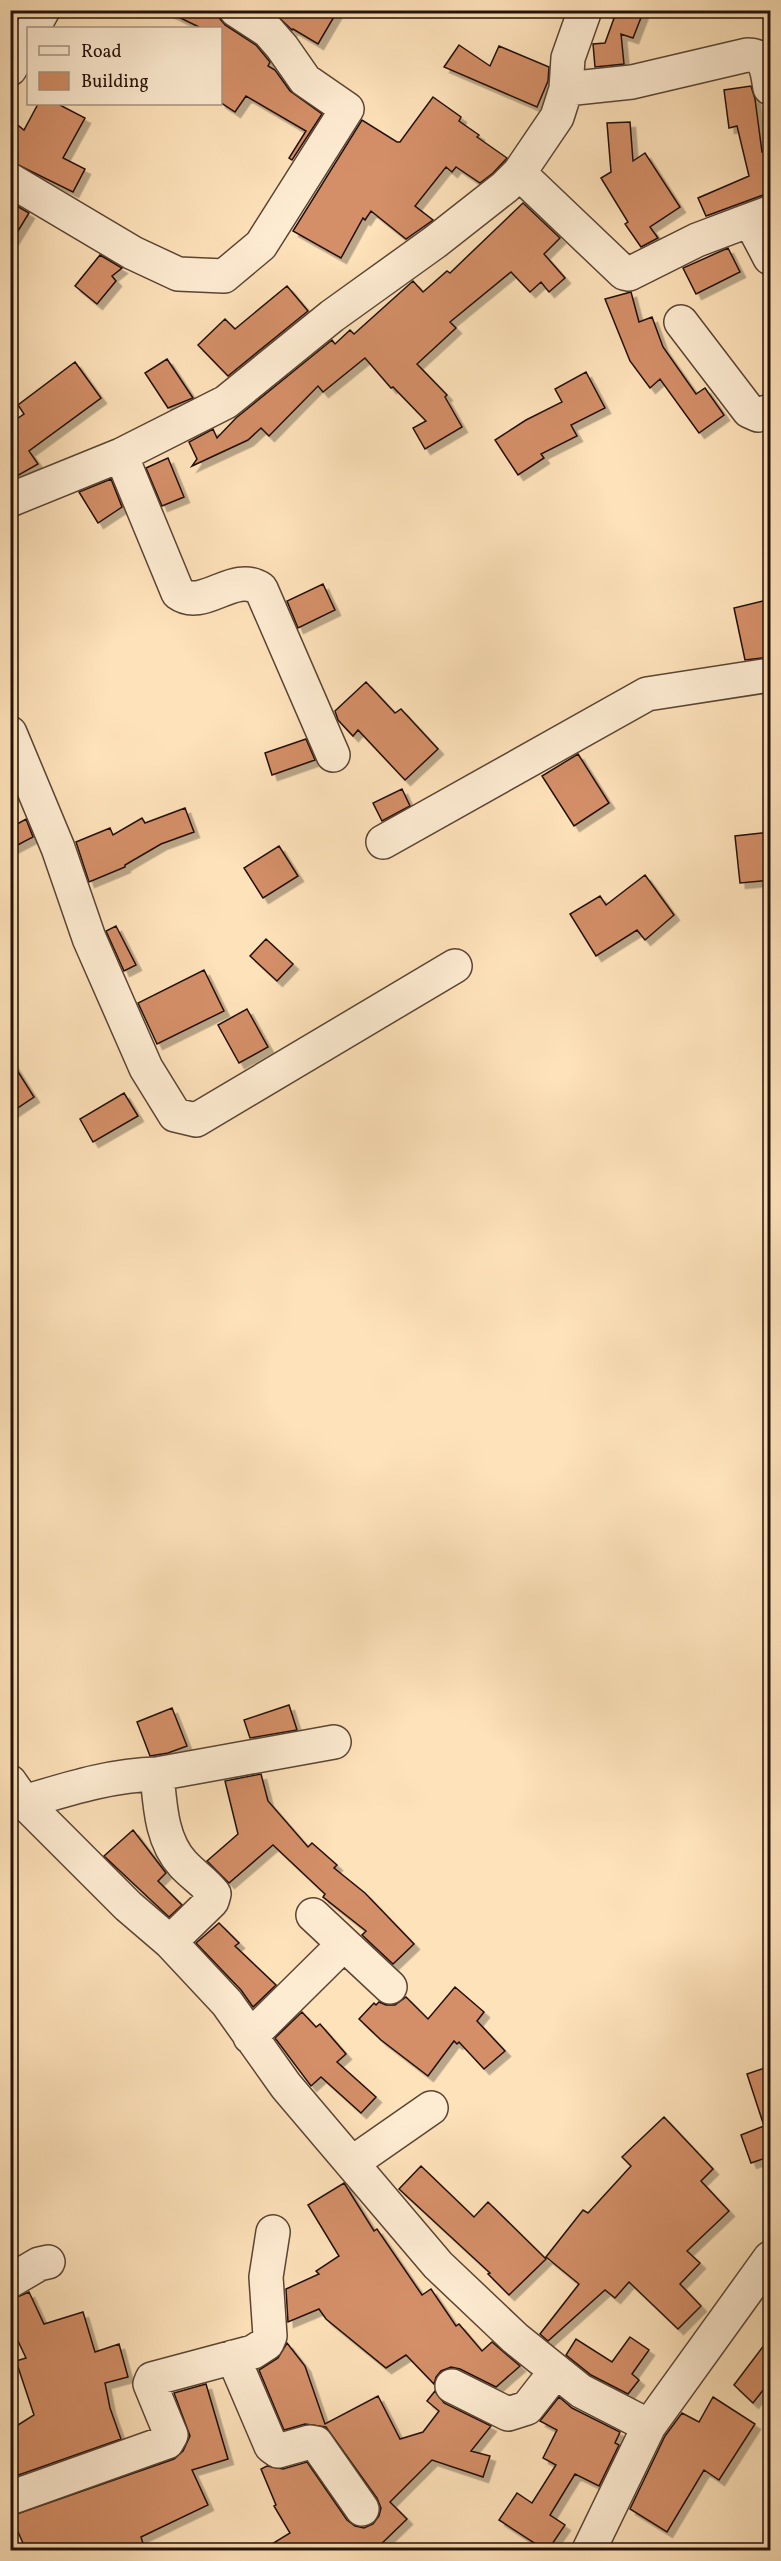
<svg xmlns="http://www.w3.org/2000/svg" width="781" height="2561" font-family="Vollkorn,serif">
<style>
.building{fill:#d48f67;stroke:#231108;stroke-width:1.5;filter:url(#shadow)}
.lines{fill:none;stroke-linecap:round;stroke-linejoin:round}
.minor-casing{stroke:#5a4534;stroke-width:36}
.minor{stroke:#feecd2;stroke-width:33}
</style>
<defs>
<filter id="shadow"><feDropShadow dx="5.5" dy="5.5" stdDeviation="0" flood-color="#0004"/></filter>
</defs>
<rect width="100%" height="100%" fill="#fee2ba"/>
<filter id="stains"><feTurbulence type="fractalNoise" baseFrequency=".00333" numOctaves="4"/><feColorMatrix values="0 0 0 0 .2 0 0 0 0 .09 0 0 0 0 .02 0 0 0 .5 -.17"/></filter>
<radialGradient id="worn" r=".72"><stop offset=".6" stop-color="#630" stop-opacity="0"/><stop offset="1" stop-color="#630" stop-opacity=".3"/></radialGradient>
<path class="building" d="M164 10H218L220 19 225 25 256 45 270 62 268 66 275 70 290 91 322 114 292 160 289 158 306 131 246 96 235 112 220 102V28H201Z
M271 10H338L318 44 293 29 292 30Z
M617 10H644L633 38 621 34 624 64 595 67 593 44 605 43Z
M459 45 490 66 499 46 549 67 548 81 537 107 444 67Z
M751 86 755 99 762 152 771 150V195H763L706 216 698 198 749 176 737 126 729 128 724 90Z
M433 97 461 117 459 121 479 135 477 137 507 158 493 173 480 183 456 167 452 172 446 167 415 206 433 220 406 239 371 211 365 220 363 218 341 258 293 231 362 120 397 142H400Z
M38 104H58L85 118 63 158 85 169 73 192 10 161V119L24 130Z
M630 122 633 161 645 153 680 207 650 227 658 238 641 247 625 224 628 222 601 178 611 172 607 123Z
M10 202 29 213 10 244Z
M523 203 560 238 544 254 565 278 549 292 541 282 530 292 511 272 450 322 456 328 417 364 447 395 445 397 462 427 425 449 413 428 426 421 393 387 391 388 365 358 323 392 318 386 269 436 261 428 248 440 192 466 197 459 189 442 213 429 217 438 236 418 332 340 335 344 350 330 354 334 413 281 423 292 447 271 450 273Z
M728 248 740 272 696 294 683 268Z
M100 255 122 268 112 276 116 281 97 304 75 286Z
M287 286 308 311 228 376 198 345 225 319 235 329Z
M631 292 639 322 652 317 663 347 696 394 705 388 724 415 699 433 660 379 650 388 630 361 605 299Z
M167 359 193 398 168 408 145 373Z
M75 362 101 398 29 451 38 464 10 480V420L12 422 24 414 18 405Z
M586 372 605 408 571 425 577 436 541 454 544 458 518 475 495 440 526 420 562 402 555 389Z
M168 458 184 497 162 506 146 468Z
M111 479 122 507 98 523 79 492Z
M323 584 335 610 298 628 287 601Z
M771 599V657L745 660 734 608Z
M366 682 395 713 401 709 438 749 405 780 358 730 353 736 338 720 335 711Z
M306 739 315 760 272 775 265 753Z
M578 754 609 803 574 826 542 776Z
M402 789 410 806 382 821 373 803Z
M185 808 194 832 161 844 125 865V867L89 882 76 842 110 828 113 835 142 818 145 823Z
M26 819 33 837 10 849V828Z
M771 832V880L740 883 735 836Z
M279 846 298 876 263 898 244 868Z
M645 875 674 915 645 940 637 930 596 956 570 914 600 896 606 905Z
M116 926 136 965 124 971 106 931Z
M266 939 293 964 277 981 250 956Z
M204 970 224 1011 157 1044 138 1003Z
M247 1009 268 1047 239 1063 218 1025Z
M10 1059 34 1097 10 1113Z
M124 1093 138 1116 93 1142 80 1119Z
M289 1705 297 1730 250 1738 244 1720Z
M172 1708 187 1746 168 1753 150 1756 137 1722Z
M261 1774 268 1801 308 1847 312 1843 337 1865 334 1868 365 1893 414 1944 393 1964 362 1935 366 1931 323 1897 325 1894 273 1845 229 1883 207 1861 238 1834 225 1781Z
M133 1830 166 1873 158 1881 182 1905 169 1917 104 1856Z
M219 1923 239 1943 235 1946 276 1985 253 2007 241 1990 196 1943Z
M455 1987 484 2012 477 2021 505 2051 484 2069 459 2042 457 2044 454 2041 428 2076 381 2040 359 2019 374 2003 376 2005 379 2002 386 2005H395L406 1997 428 2019Z
M302 2012 316 2027 320 2024 346 2054 337 2062 376 2097 361 2113 321 2077 311 2086 275 2038Z
M771 2066V2156L751 2163 741 2135 764 2126 747 2074Z
M664 2117 713 2169 701 2181 729 2211 687 2251 700 2263 680 2284 701 2306 678 2329 629 2282 615 2298 605 2290 548 2341 540 2334 579 2284 546 2257 583 2210 588 2213 631 2166 622 2157Z
M421 2166 474 2217 488 2202 546 2259 509 2295 488 2274 490 2273 399 2189Z
M344 2183 374 2231 377 2229 422 2295 431 2289 456 2326 459 2324 482 2351 492 2342 520 2366 496 2387 460 2369 451 2367 441 2371 436 2377 434 2384 406 2355 386 2368 326 2319 319 2309 288 2322 286 2289 319 2274 316 2271 339 2256 308 2205Z
M29 2292 44 2324 83 2312 95 2352 119 2344 128 2377 105 2383 110 2408 121 2439 10 2478V2430L34 2415 16 2361 26 2358 10 2324V2300Z
M771 2336V2380L753 2403 734 2385Z
M630 2337 649 2350 632 2374 639 2380 628 2394 591 2375 566 2355 576 2339 612 2362Z
M287 2343 305 2366 325 2424 378 2396 400 2439 423 2432 439 2411 427 2401 435 2391 444 2403 491 2426 471 2451 490 2456 483 2477 432 2460 390 2502 407 2519 375 2550H262L290 2533 274 2506 276 2505 261 2469 267 2466 283 2469 307 2462 347 2520 355 2526 364 2528 373 2524 379 2516 381 2508 377 2498 326 2427 305 2424 284 2430 259 2370 278 2358Z
M206 2384 228 2459 192 2470 208 2505 141 2537 145 2550H26L11 2516 174 2459 183 2451 190 2436 174 2393Z
M559 2397 572 2408 620 2432 615 2443 619 2445 599 2486 575 2474 550 2515 565 2525 548 2550H545L499 2520 517 2493 532 2503 556 2465 543 2458 557 2430 540 2421Z
M713 2397 755 2424 719 2480 704 2470 667 2532 630 2509 665 2436 682 2413 699 2422Z"/>
<g class="lines">
<defs>
<path id="minor" d="M33 28 43 10
M10 69 28 36
M566 89 632 82 747 55C767 55 767 71 770 88
M519 173 624 273 629 274 697 240 750 220
M10 180 133 253 178 274 224 276 261 245 347 109 305 80 282 47 268 31 236 10
M769 213 750 220 770 258
M681 322 749 411 758 415 770 411
M121 455 178 593C204 612 233 570 261 589L333 755
M10 500 121 455 226 402 332 316 435 242 505 187 519 173 557 117 566 89 568 58 585 10
M10 733 58 848 89 938 146 1068 175 1115 196 1120 455 966
M383 842 647 694 770 675
M157 1774C160 1805 161 1840 183 1864 193 1875 205 1882 214 1894L212 1901 170 1942
M10 1782 24 1802 128 1906 170 1942 227 2003 286 2086 438 2265 515 2338 581 2391 649 2426
M24 1802C68 1789 111 1775 157 1774L334 1742
M344 1944 390 1987
M250 2037 344 1944 313 1915
M352 2163 431 2108
M10 2281 39 2264 48 2262
M233 2357 271 2446 278 2451 310 2442 316 2443 362 2509
M452 2386 508 2414 527 2408 556 2371
M10 2498 167 2442 171 2435 150 2384 152 2379 253 2352 267 2343 270 2336 266 2277 273 2232
M589 2550 649 2426 770 2258"/>
</defs>
<use href="#minor" class="minor-casing"/>
<use href="#minor" class="minor"/>
</g>
<rect width="781" height="2561" fill="none" stroke="#fee2ba" stroke-width="36"/>
<rect x="12" y="12" width="757" height="2537" fill="none" stroke="#231108" stroke-width="3"/>
<rect x="18" y="18" width="745" height="2525" fill="none" stroke="#231108" stroke-width="1.5"/>
<rect x="27" y="27" width="195" height="78" fill="#feecd2" stroke="#a69481" stroke-width="1.5"/>
<rect x="39" y="46" width="30" height="9" fill="#feecd2" stroke="#a69481" stroke-width="1.5"/>
<text x="81" y="57" font-size="18" fill="#231108">Road</text>
<rect x="39" y="72" width="30" height="18" fill="#d48f67" stroke="#a69481" stroke-width="1.5"/>
<text x="81" y="87" font-size="18" fill="#231108">Building</text>
<rect width="100%" height="100%" filter="url(#stains)"/>
<rect width="100%" height="100%" fill="url(#worn)"/>
</svg>
